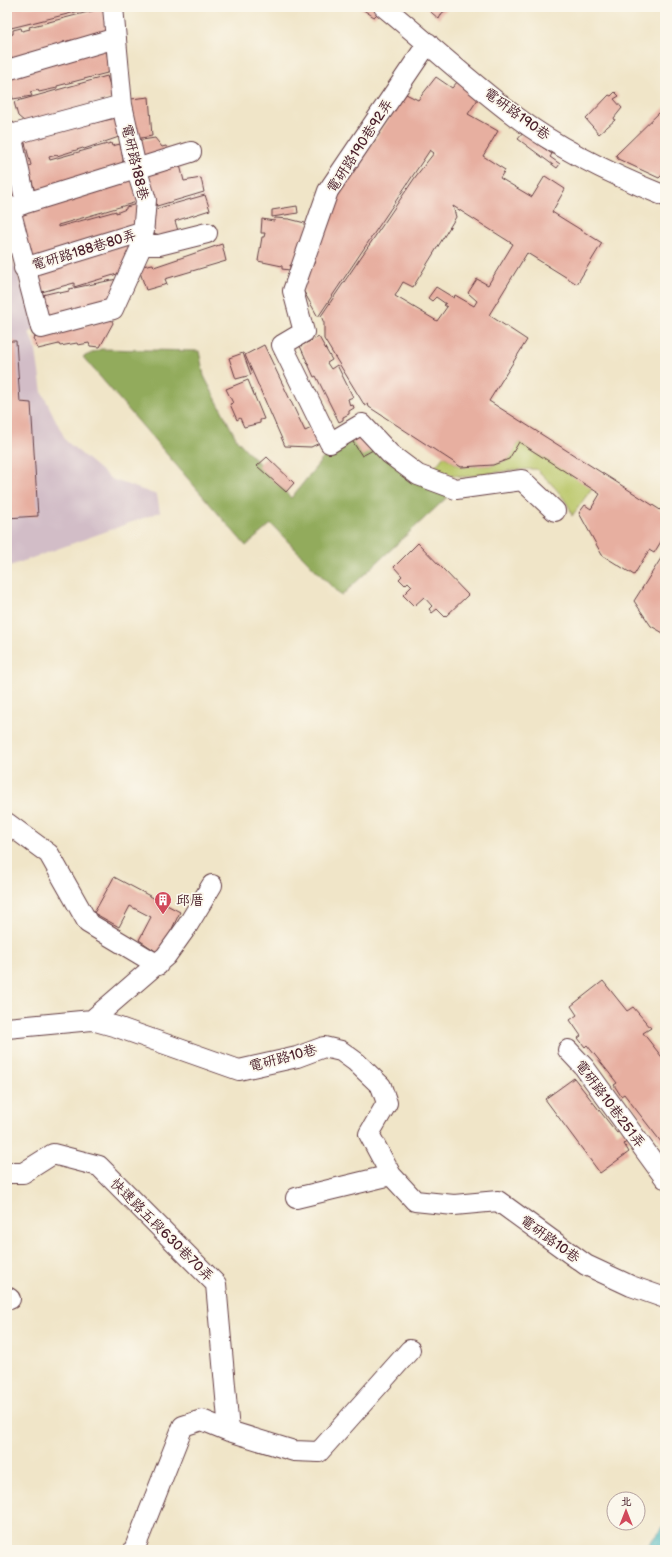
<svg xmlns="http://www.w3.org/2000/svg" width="672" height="1557" font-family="'Balsamiq Sans','LXGW WenKai TC',sans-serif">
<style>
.industrial{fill:#d2bdc7}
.green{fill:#b9c667;stroke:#827249}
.forest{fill:#92ab5c;stroke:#6e6544}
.water{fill:#43b3b9;stroke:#466972}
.building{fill:#e7afa0;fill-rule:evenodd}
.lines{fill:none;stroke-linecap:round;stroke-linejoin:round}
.minor-casing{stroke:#633d43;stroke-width:22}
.minor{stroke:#fff;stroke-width:20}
.labels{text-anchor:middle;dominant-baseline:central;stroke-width:3.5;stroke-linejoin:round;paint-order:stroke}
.street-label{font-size:14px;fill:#4a1f2b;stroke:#fbf7ec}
.poi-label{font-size:14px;fill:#4a1f2b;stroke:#fbf7ec;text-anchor:start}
</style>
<rect width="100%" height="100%" fill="#fbf7ec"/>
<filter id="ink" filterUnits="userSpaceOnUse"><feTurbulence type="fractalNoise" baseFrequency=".025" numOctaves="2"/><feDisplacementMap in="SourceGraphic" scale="8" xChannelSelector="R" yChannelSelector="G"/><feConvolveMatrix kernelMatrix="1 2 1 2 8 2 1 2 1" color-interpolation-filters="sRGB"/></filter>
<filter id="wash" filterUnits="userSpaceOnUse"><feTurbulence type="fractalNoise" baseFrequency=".012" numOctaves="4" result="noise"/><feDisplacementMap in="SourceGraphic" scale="16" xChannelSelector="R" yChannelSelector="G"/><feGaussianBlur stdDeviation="0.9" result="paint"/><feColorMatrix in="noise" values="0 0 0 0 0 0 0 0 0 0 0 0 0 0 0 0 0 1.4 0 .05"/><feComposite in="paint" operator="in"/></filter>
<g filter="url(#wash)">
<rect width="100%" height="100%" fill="#f0e5c8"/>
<path class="industrial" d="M7 243 36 330 29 332 36 351 42 392 66 441 111 479 157 495 160 512 7 567Z"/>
<path class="green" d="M519 442 592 488 572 516C570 501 547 479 536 469L513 470 464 477 432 471 444 456 461 467 493 465 509 459Z"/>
<path class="forest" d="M101 349 199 351 204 376 237 440 291 498 341 436 362 424 456 489 341 596 271 524 246 546 83 357Z"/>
<path class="water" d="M665 1524V1550H644Z"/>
<g id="blocks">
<path class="building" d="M7 7H96L7 29Z
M359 7H372L379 12 374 17Z
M425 7H451L442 13 439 19Z
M104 8 108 37 72 45V40L63 42 64 48 7 62V36L13 34V30L21 28 22 31 30 29 29 27Z
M105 46 111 72 57 86V88L39 92 38 90 30 92 32 96 13 99 7 81V73Z
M107 76 114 98 25 122 18 116 14 102Z
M436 77 452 88 458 81 480 96 468 114 498 131 483 156 505 170 500 178 532 197 545 176 565 189 552 212 602 243 577 284 527 253 489 315 527 340 489 401 665 513V535L654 553 649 550 634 575 602 555 579 513 585 505 591 509 600 494 519 442 509 459 493 465 461 467 369 407 368 404 365 406 324 339V323L321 316 416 176 434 153 430 150 318 317 303 290 306 275 315 262 311 257 326 212 406 94 418 100ZM453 206 513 244 488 285 477 279 468 293 477 301 474 306 455 295 454 298 436 287 428 298 432 301 436 297 446 304 444 305 447 307 437 321 395 296 403 282 413 287 456 217Z
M615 92 619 96 614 99 622 108 614 118 615 120 599 134 586 119 609 95 611 96Z
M149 97 152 136 136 139 131 99Z
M665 107V172L659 178 618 159 616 155Z
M121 117 119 137 84 149 83 148 57 156V155L49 157 50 160 111 143 112 146 120 144 123 160 121 165 35 192 28 167 31 165 25 143 21 144V139Z
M523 133 552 154 550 157 560 164 557 168 518 139Z
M155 138 162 147 166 146 169 153 140 162 136 141Z
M179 161 184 181 201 178 204 192 157 206 147 170Z
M15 176 17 196 7 199V179Z
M131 180 140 201 58 225V227L116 211V213L126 209V207L141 203 140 222 28 263 17 219 23 211Z
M205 195 210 210 175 221 179 234 168 237 153 233 154 225 152 210Z
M297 206 298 213 272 217V210Z
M275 218 289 219 309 224 294 267 290 265V270L282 269V266L258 261 262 237H264L265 233H261L262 219 274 221Z
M128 244 133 257 127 271 74 287V283L38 293 31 270Z
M222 244 226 261 165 279 167 284 146 290 140 272 142 266 153 264 154 267Z
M117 279 112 300 45 318 38 296 59 291 60 293 69 291V289Z
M111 319 113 323 100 347 90 346 89 343 78 345 77 343 60 346 59 344 38 349 33 338Z
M319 337 332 360 327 363 331 369 337 365 353 397 348 399 350 406 353 405 354 408 349 411V414L343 417V420L339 422 316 376 314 377 300 346Z
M7 341H16L20 402 31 403 38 516 7 518Z
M264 345 305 431 316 426 324 441 311 447 285 446 245 355Z
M243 353 251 375 236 379 229 358Z
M248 380 264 419 260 420V423L244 427 240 418 237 420 230 404 233 403 226 389Z
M360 433 373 450 362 456 351 439Z
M267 457 294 483 286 492 257 466Z
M418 543 468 595 445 617 437 609 432 613 429 609 432 606 424 597 414 606 403 595 412 586 408 582 405 585 399 579 402 576 394 567Z
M665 552V634L651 626 634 601Z
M114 877 180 912 160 954 139 940 151 917 130 906 119 927 94 913Z
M603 981 627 1011 633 1007 651 1028 643 1033 665 1061V1147L624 1094 621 1096 614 1085 617 1083 587 1045 585 1047 578 1038 581 1036 570 1020 577 1015 571 1006Z
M574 1078 617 1133 623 1129 630 1139 624 1144 629 1152 600 1173 545 1099Z"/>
</g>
</g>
<g filter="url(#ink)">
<use href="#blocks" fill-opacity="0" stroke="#633d43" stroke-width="1"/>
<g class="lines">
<defs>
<path id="minor" d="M384 7C428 43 470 82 515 116 560 150 613 175 665 196
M428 43 328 191 293 291 304 332 282 345 330 443 362 424 390 454 418 475 456 489 522 480 555 511
M7 70 116 38
M7 131 13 143 26 203 10 209 41 328 113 309 142 245 146 200 136 168 122 105 113 7
M7 149 18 133 122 105
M26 203 191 152
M142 245H159L207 233
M24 268 144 231
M7 823 49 854 88 923 158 965
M92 1020 166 956 186 928 212 885
M7 1028 92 1020 117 1027 239 1070 297 1057 324 1047 341 1051 356 1062 381 1086 387 1103 369 1134 391 1175 415 1201 454 1205 498 1201 586 1265 631 1286 665 1298
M568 1050 584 1067 665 1178
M7 1173H23L53 1154 99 1166 216 1284 229 1431
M296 1198 391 1175
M7 1297 10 1299
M134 1550 183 1426 202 1420 229 1431 294 1451 319 1452 410 1350"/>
</defs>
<use href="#minor" class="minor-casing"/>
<use href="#minor" class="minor"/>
</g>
</g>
<defs>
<symbol id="building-pin" viewBox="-11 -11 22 30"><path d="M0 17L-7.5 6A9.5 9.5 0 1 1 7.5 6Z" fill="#d1495b" stroke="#fbf7ec"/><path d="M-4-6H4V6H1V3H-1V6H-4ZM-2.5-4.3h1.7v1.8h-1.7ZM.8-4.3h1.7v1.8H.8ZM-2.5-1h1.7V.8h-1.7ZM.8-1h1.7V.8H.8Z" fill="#fff"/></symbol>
</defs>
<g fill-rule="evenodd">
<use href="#building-pin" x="153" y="890" width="20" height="27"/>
</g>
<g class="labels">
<g class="street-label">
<text transform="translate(517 114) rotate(36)">電研路190巷</text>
<text transform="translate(360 146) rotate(-57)">電研路190巷92弄</text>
<text transform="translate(135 162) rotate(77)">電研路188巷</text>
<text transform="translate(84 250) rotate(-17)">電研路188巷80弄</text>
<text transform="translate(283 1058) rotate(-15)">電研路10巷</text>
<text transform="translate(610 1104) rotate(53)">電研路10巷251弄</text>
<text transform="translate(162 1230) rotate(45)">快速路五段630巷70弄</text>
<text transform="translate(550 1239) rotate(36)">電研路10巷</text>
</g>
<g class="poi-label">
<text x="176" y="900">邱厝</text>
</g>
</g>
<rect width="672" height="1557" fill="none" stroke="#fbf7ec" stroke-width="24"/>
<g transform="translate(626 1511)"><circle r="19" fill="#fbf7ec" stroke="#b4a19f"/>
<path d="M0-3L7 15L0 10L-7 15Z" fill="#d1495b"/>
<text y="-6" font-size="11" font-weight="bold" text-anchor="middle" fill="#4a1f2b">北</text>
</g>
</svg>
